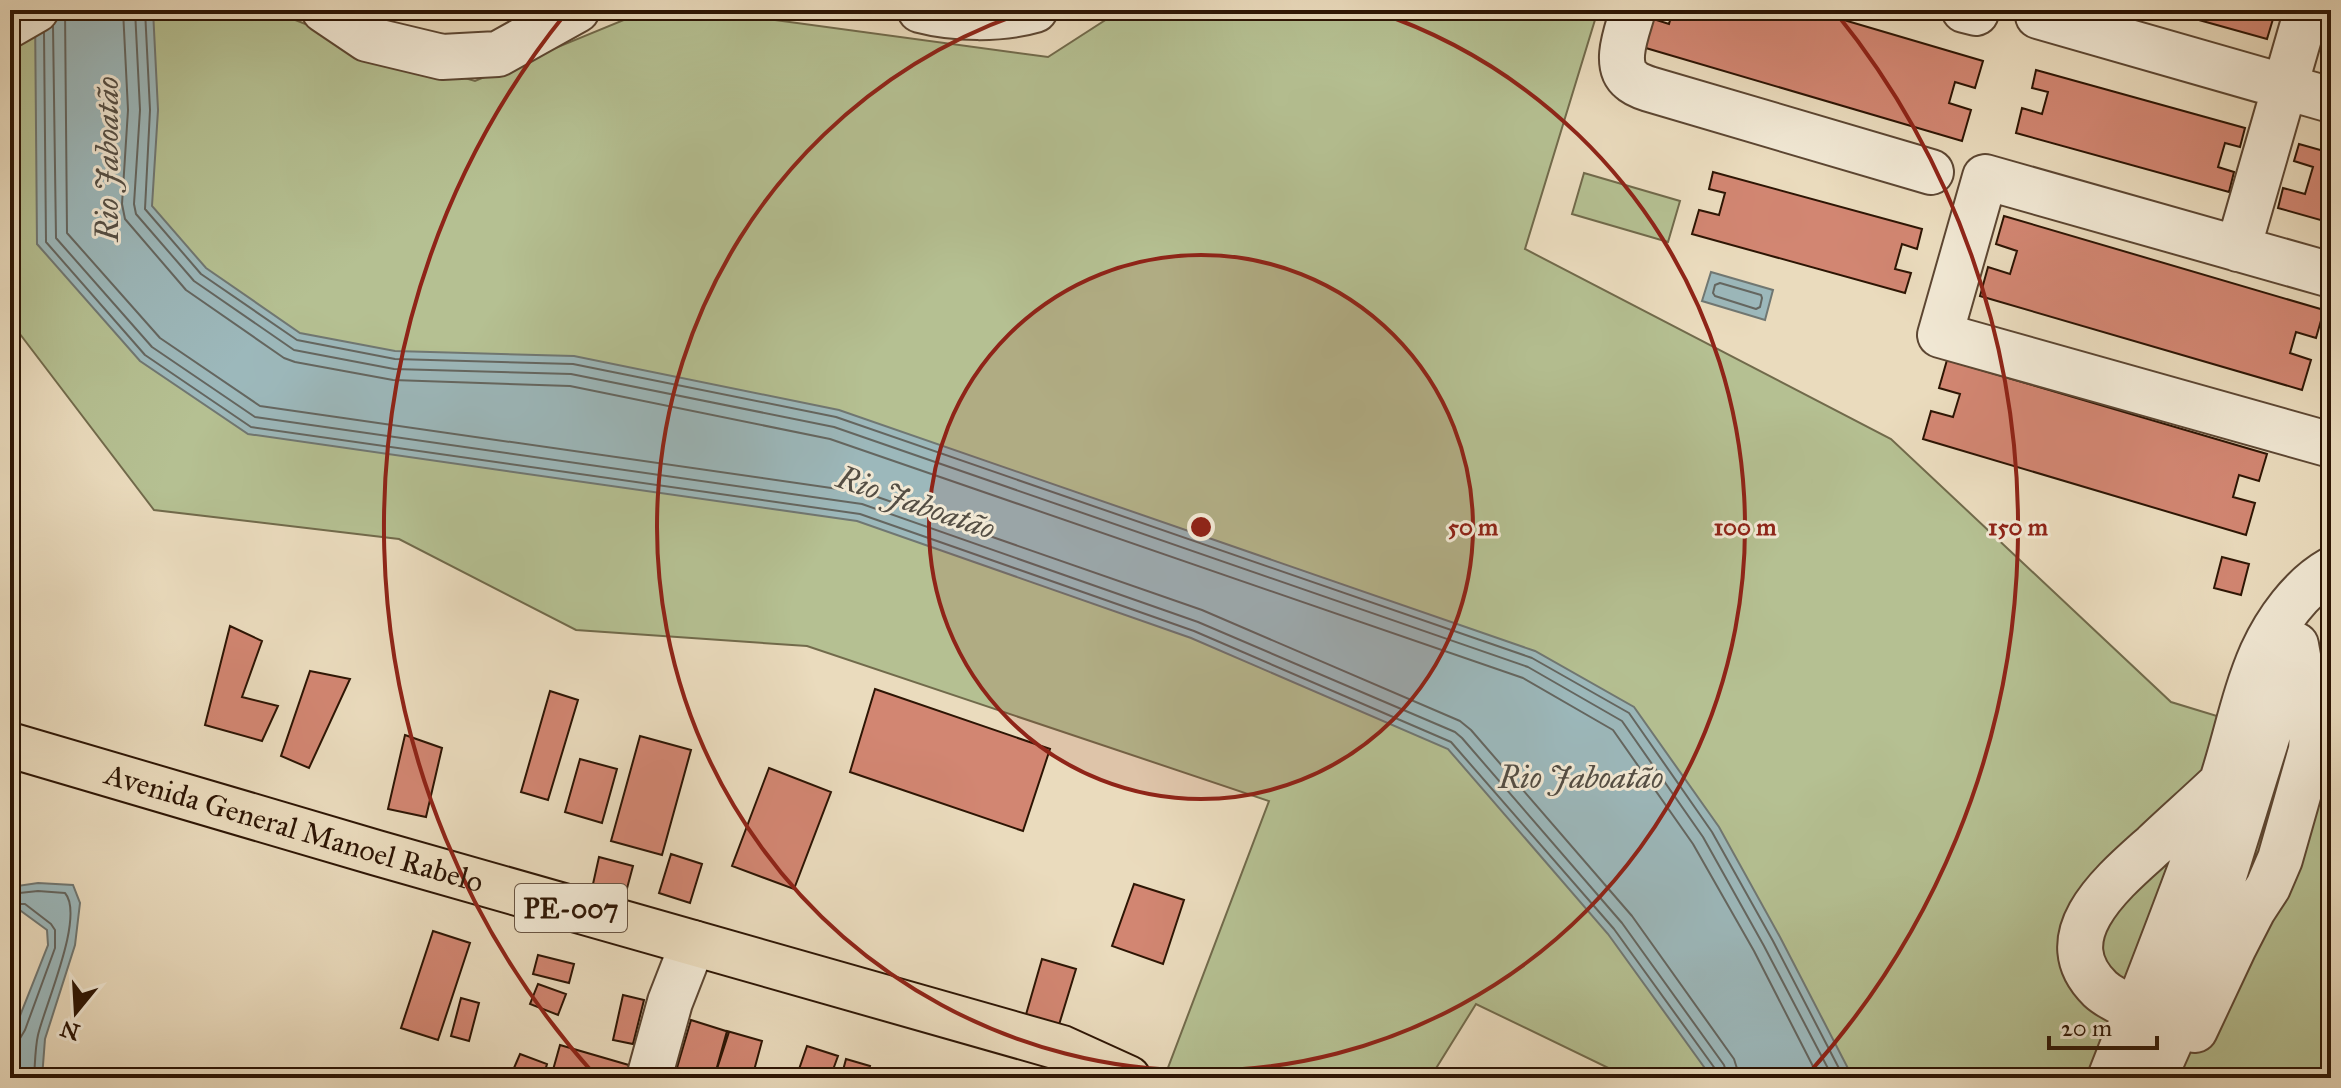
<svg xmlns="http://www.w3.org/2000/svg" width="2341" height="1088" font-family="'IM FELL Great Primer',serif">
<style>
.green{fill:#b5c092;stroke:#716a4b;stroke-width:2}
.water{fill:#9cb8bb;stroke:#707772;stroke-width:2}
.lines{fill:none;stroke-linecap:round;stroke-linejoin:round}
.shore{stroke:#646660;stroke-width:2}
.building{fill:#d28672;stroke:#2d1504;stroke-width:2}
.minor-casing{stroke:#5c4632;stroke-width:48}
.major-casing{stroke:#2d1504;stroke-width:48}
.minor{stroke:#f1e8d4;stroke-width:44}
.major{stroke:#eadbbd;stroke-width:44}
.ring{fill:none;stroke:#8f2418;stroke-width:4}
.labels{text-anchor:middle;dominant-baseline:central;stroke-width:6;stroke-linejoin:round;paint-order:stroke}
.shield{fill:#f1e8d4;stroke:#685442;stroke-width:2}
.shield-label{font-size:28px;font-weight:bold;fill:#2d1504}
.street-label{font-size:30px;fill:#2d1504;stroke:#f1e8d4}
.water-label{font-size:32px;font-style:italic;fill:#544e44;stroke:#f1e8d4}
.centre{fill:#8f2418;stroke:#f1e8d4;stroke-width:4}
.ring-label{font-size:24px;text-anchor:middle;font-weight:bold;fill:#8f2418;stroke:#f1e8d4;stroke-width:6;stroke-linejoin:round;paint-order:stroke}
</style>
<rect width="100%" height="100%" fill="#eadbbd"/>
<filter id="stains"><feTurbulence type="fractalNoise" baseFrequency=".0025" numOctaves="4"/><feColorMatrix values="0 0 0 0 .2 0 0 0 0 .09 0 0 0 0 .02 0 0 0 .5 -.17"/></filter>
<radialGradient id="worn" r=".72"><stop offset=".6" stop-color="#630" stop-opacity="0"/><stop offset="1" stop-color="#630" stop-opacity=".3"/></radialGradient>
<path class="green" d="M116 10H270L384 55 475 81 648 10H702L1048 57 1121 10H1598L1525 249 1891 439 2171 702 2220 717 2331 689V1078H1629L1476 1004 1430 1078H1176L1166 1073 1269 801 807 646 576 630 399 539 154 510 10 321V38Z
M1584 173 1680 201 1668 242 1572 214Z"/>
<path class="water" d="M35 10H153L158 110 152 206 206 268 300 333 395 351 574 356 839 410 1535 651 1634 707 1719 827 1780 937 1853 1078H1712L1608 934 1448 749 1191 638 857 521 248 434 140 361 37 244Z
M1711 272 1773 290 1765 320 1702 301Z
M38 883 73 885 80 903 75 945 45 1039 42 1078H10V1041L48 945 47 930 21 911 10 912V887Z"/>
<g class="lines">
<path class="shore" d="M65 10 67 233 160 338 260 406 866 493 1202 610 1460 721 1471 730 1632 916 1734 1059 1740 1078
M123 10 128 110 122 204 125 219 186 290 284 358 295 362 393 380 570 386 830 439 1523 678 1613 730 1693 844 1754 951 1819 1078
M135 10 140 110 134 204 136 214 194 281 294 350 394 369 571 374 834 427 1528 667 1622 721 1703 837 1764 946 1833 1078
M145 10 150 110 145 209 201 274 297 340 395 359 573 364 836 417 1532 658 1629 713 1712 832 1773 941 1844 1078
M53 26 56 238 152 347 255 417 862 504 1198 622 1455 732 1462 738 1622 923 1724 1065 1728 1078
M44 33 46 242 145 355 251 427 860 514 1194 631 1451 742 1614 929 1716 1070 1717 1078
M1720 283 1761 295 1762 298 1760 307 1756 309 1715 296 1713 293 1715 285Z
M10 894 38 891 65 893C85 916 45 1005 38 1035 35 1048 35 1065 34 1078
M10 904H25L51 924 55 930V948L25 1030 19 1040 10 1043"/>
</g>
<path class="building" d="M1673 10H1810L1983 61 1975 88 1955 82 1949 103 1971 110 1962 141 1639 46 1647 17 1669 24Z
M2163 10H2259L2258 15 2273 19 2267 39Z
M2036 70 2245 128 2240 147 2225 143 2218 167 2234 172 2229 192 2016 133 2022 108 2042 114 2048 92 2032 88Z
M2299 144 2331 153V223L2278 208 2283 188 2305 194 2313 167 2294 161Z
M1713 172 1922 229 1917 249 1902 244 1895 269 1911 273 1905 293 1692 234 1699 210 1719 215 1725 193 1709 189Z
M2004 216 2324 310 2316 338 2296 332 2290 353 2311 360 2302 390 1980 296 1988 267 2010 274 2017 251 1996 244Z
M1947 360 2267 454 2259 481 2239 475 2233 497 2255 503 2246 535 1923 439 1931 411 1953 417 1960 394 1939 388Z
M2331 383V415L2322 413Z
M2222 557 2249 564 2241 595 2214 588Z
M230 626 262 641 242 697 278 706 262 741 205 725Z
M310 671 350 679 309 768 281 756Z
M875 689 1050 749 1023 831 850 772Z
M550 691 578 700 548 800 521 792Z
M405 735 442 748 426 817 388 809Z
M640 736 691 750 662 855 611 841Z
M580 759 617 769 602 823 565 812Z
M769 768 831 792 794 889 732 866Z
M671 854 702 864 690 903 659 893Z
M599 857 633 866 626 892 593 884Z
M1134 884 1184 900 1163 964 1112 946Z
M433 931 470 943 438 1040 401 1028Z
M538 955 574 964 569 983 533 974Z
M1042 959 1076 969 1058 1028 1025 1018Z
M538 984 566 994 558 1015 530 1004Z
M623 995 644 1000 633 1044 613 1040Z
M461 998 479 1003 469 1041 451 1036Z
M691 1020 729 1032 714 1078H674Z
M727 1031 762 1041 752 1078H714Z
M560 1045 639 1068 636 1078 551 1077Z
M807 1046 838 1056 830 1078H796Z
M520 1054 547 1064 543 1078 514 1068Z
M846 1059 870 1066 867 1078H841Z"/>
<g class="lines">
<defs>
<path id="minor" d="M324 10 367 39 442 57 498 54 577 10
M920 10C954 19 1001 20 1035 10
M1633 10C1628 29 1612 65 1631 80 1635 84 1643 87 1649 89L1931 172
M1964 10 1976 13
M2038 16 2331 100
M10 25 36 10
M2238 249 2307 10
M2331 275 1985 177 1940 335 2331 445
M2221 783C2199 804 2176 824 2154 845 2115 880 2046 936 2100 989 2118 1006 2171 1022 2195 1030L2234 947 2253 910 2268 887 2280 859 2311 750 2312 733 2296 645
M649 1078 670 1002 693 943
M2110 1078C2148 981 2186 885 2220 787 2235 743 2243 696 2262 653 2276 622 2301 587 2331 570
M2154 1078 2178 1024 2294 651"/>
<g id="major">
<path id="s1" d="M10 745 377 853 1062 1048 1128 1078"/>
</g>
</defs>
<use href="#minor" class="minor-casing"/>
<use href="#major" class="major-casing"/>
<use href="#minor" class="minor"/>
<use href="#major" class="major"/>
</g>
<circle cx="1201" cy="527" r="272" fill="#8f2418" fill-opacity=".12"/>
<g class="ring">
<circle cx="1201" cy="527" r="272"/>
<path d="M1374 11A544 544 0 1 1 1028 11"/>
<path d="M594 1074A817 817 0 0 1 566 13M1836 13A817 817 0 0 1 1808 1074"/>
</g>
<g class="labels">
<rect class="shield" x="515" y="884" width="112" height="48" rx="6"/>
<g class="shield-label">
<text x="571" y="908">PE-007</text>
</g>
<g class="street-label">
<text stroke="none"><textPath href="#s1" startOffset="296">Avenida General Manoel Rabelo</textPath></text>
</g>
<g class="water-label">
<text transform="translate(107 159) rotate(-90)">Rio Jaboatão</text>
<text transform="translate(916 503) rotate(19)">Rio Jaboatão</text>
<text x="1581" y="777">Rio Jaboatão</text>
</g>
</g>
<circle cx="1201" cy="527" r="12" class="centre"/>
<g class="ring-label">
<text x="1473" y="535">50 m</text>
<text x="1745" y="535">100 m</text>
<text x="2018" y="535">150 m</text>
</g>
<rect width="2341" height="1088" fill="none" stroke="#eadbbd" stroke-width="40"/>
<rect x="12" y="12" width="2317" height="1064" fill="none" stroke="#2d1504" stroke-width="4"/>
<rect x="20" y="20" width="2301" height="1048" fill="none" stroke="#2d1504" stroke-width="2"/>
<g transform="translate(76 1012) rotate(198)" stroke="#f1e8d4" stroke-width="6" paint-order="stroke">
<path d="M0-6L14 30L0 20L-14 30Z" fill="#2d1504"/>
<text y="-12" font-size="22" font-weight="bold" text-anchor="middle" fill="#2d1504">N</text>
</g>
<path d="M2049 1036v12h108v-12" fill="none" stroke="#2d1504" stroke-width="4"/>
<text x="2061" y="1036" font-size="24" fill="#2d1504" stroke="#f1e8d4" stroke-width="6" paint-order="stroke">20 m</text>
<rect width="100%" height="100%" filter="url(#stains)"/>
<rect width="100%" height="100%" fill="url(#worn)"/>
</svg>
